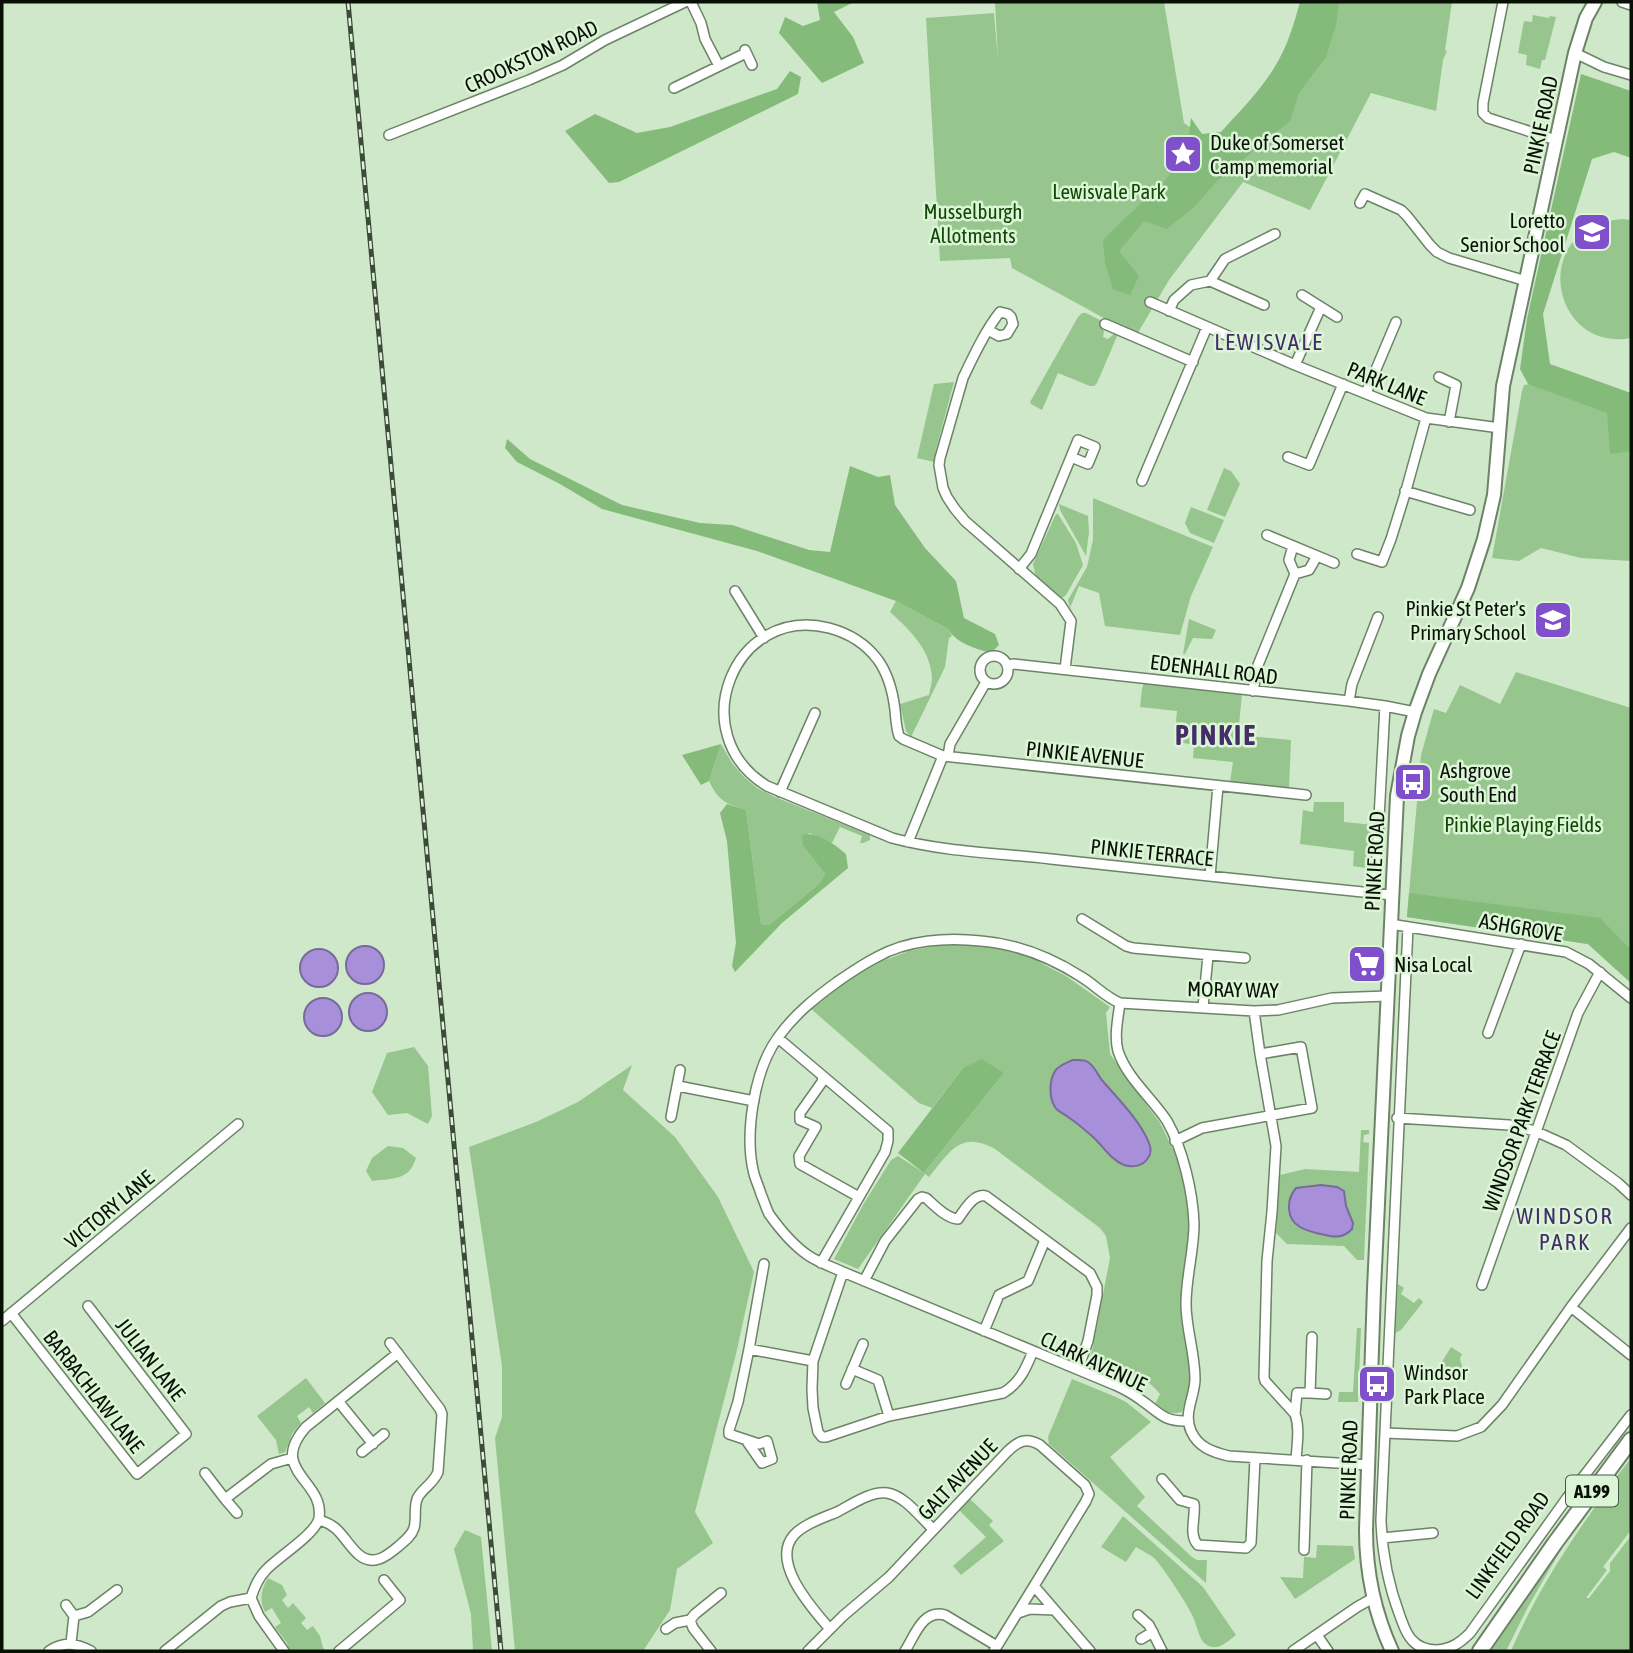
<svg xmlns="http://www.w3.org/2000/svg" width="1633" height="1653" font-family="'Asap Condensed',sans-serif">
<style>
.green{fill:#96c68d}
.forest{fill:#84bb7a}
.water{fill:#a790d9;stroke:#786a9a;stroke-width:2}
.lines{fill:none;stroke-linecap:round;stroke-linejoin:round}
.street-casing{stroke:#6c8367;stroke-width:12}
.secondary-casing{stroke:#6c8367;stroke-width:16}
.primary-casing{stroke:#6c8367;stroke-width:18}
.street{stroke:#fff;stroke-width:9}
.secondary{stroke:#fff;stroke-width:12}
.primary{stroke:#fff;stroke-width:14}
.rail-casing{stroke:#3d4a3a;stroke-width:5}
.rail{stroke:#dbf5d6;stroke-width:2.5;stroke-dasharray:8;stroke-linecap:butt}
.labels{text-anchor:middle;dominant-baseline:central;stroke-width:5;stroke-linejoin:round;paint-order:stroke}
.shield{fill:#dbf5d6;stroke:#485545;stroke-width:2}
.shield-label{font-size:19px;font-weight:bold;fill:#091107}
.street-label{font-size:21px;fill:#091107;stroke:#dbf5d6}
.poi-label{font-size:21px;fill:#091107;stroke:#dbf5d6;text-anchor:start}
.park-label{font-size:21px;fill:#124805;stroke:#dbf5d6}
.neighbourhood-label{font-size:23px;letter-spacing:2px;fill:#442e69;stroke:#dbf5d6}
.district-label{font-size:28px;font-weight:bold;letter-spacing:2px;fill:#442e69;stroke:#dbf5d6}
</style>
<rect width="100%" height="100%" fill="#cee8c9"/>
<path class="green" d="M995 2H1164L1184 123 1216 145 1249 127 1319 2H1452L1445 50 1447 51 1443 60 1436 111 1371 93 1310 210 1243 182 1169 280 1136 336 1082 306 1012 268 1010 258 940 261 926 18 994 13 998 60Z
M1533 15 1549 18 1550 16 1556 17 1545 60H1542L1540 69 1526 65 1527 55 1518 53 1524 21 1532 22Z
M1622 219 1631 220V338C1551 353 1527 227 1622 219Z
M1082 313H1086L1102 321 1100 326 1104 331 1103 337 1108 339 1114 334H1118L1097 383 1094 386H1090L1058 373 1042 410 1031 404 1030 402 1078 317Z
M954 382 936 449 934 462 917 458 934 384Z
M1536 383 1631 412V561L1581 558 1541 548 1519 561 1492 558 1522 391 1524 385Z
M1224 468 1231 471 1240 484 1225 517 1207 510Z
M1093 498 1213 547 1191 596 1180 635 1105 626 1099 593 1079 586 1070 608 1068 600 1087 567 1093 540Z
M1059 504 1088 516 1089 532 1086 556 1060 510Z
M1191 507 1224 520 1214 543 1190 533 1185 523Z
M1056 514H1058L1076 543 1083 565 1066 595 1062 598 1036 577 1033 564Z
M896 601 948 629 952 636 949 638 945 667 911 737 906 731 900 704 929 695C930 689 932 683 932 678 931 650 909 629 890 612Z
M1189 619 1216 630 1212 639 1193 638 1185 654H1183Z
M1516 672 1631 708V983L1588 944 1407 917 1421 755 1434 709 1446 713 1460 685 1500 704Z
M1144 683 1242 694 1238 735 1291 740 1289 789 1287 788 1281 789 1230 782 1233 762 1193 758 1194 745 1174 741 1177 711 1140 707 1142 689Z
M721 744 732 763 744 777 757 788 775 797 870 835V840L863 843H860L862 836 840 827 832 843 809 833 803 846 825 874 819 884 769 925 761 924 746 810C727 804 718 801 709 781Z
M1314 802H1344V822L1374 825 1372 869 1353 866 1354 851 1300 844 1303 810 1313 812Z
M955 942 1018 951 1066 976 1110 1007 1106 1013 1110 1054 1160 1123 1177 1157 1187 1197 1189 1228 1182 1294 1183 1322 1191 1375 1189 1387 1182 1412C1170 1415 1164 1412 1155 1404L1160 1394C1153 1385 1142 1376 1130 1375L1126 1384 1087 1366 1093 1347 1110 1258 1106 1236 1100 1228 995 1149C960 1130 950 1152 929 1177L925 1174 858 1269 834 1259 863 1205 891 1160 898 1156 924 1173 1004 1073 963 1068 932 1108 919 1103 810 1008 869 966 909 951Z
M414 1047 428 1066 432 1116 428 1124 407 1113 388 1115 372 1092 387 1053Z
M632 1065 623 1090 675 1137 718 1197 754 1272 736 1354 695 1512 713 1543 677 1569 670 1610 643 1651H515L495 1438 502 1417V1366L469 1147 536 1122 578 1102Z
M1361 1130H1369V1134L1364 1135 1363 1142 1369 1143 1364 1260H1357L1344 1246 1287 1244 1276 1233 1280 1175 1305 1169 1359 1172Z
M388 1146 403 1148 416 1158C409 1181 393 1178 372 1181L366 1171 372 1158Z
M1398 1284 1404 1288 1401 1294 1414 1303 1419 1298 1423 1302 1401 1330 1395 1333Z
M1357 1328H1361L1358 1402H1338L1339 1392H1353Z
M1451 1347 1462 1354 1460 1359 1464 1373 1458 1383 1437 1370Z
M306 1378 325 1403 313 1413 309 1407 297 1416 301 1423 292 1434 285 1452 279 1454 276 1440 257 1416Z
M1072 1379 1116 1397 1126 1402 1151 1422 1110 1457 1145 1497 1137 1506 1192 1557 1197 1560H1207L1206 1583 1049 1444 1048 1437Z
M1631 1458V1530L1603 1567 1607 1570 1586 1598H1589L1610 1571V1563L1631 1536V1651H1511C1541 1581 1585 1519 1631 1458Z
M970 1499 993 1521 989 1525 1004 1541 961 1575 953 1566 986 1537 959 1510Z
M1123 1516 1203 1587 1236 1635C1230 1640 1220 1649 1212 1647 1199 1645 1198 1627 1193 1617 1190 1608 1161 1564 1154 1558 1149 1554 1141 1550 1136 1547L1126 1562 1101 1547Z
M465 1530 481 1537 492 1651H473L471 1614 454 1549Z
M1317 1545 1353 1546 1355 1559 1295 1599 1280 1577 1303 1578 1304 1557 1316 1558Z
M1560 1551 1528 1607 1506 1651H1491Z
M268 1578 282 1585 287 1595 282 1600 288 1608 293 1603 306 1618 301 1623 307 1630 313 1626 320 1636 323 1648 326 1651H290L287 1643 275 1627 281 1623 272 1608 265 1612C259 1600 261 1589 268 1578Z"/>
<path class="forest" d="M817 2H854L834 12 853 37 864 63 822 83 779 33 785 17 803 26 820 20Z
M1300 2H1339L1336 25 1326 57 1299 93 1290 121 1217 181 1193 208 1167 229 1144 221 1119 251 1139 276 1130 295 1113 289 1105 263 1103 240 1145 199 1158 190 1177 164 1189 134 1191 118 1202 134 1221 132C1239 112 1260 91 1274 68 1287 48 1294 24 1300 2Z
M790 71 801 77 798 94 619 182 609 183 565 131 595 114 637 133 670 127 777 89Z
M1581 74 1631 91V158L1614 152 1592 159 1543 314 1550 364 1631 393V451L1610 454 1607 413 1528 384 1520 369 1527 319Z
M507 439 530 459 622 505 700 523 732 525 809 550 830 552 850 466 878 477 890 475 895 505 925 548 956 581 964 618 995 634 999 645 991 653C976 649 956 643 948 629L896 601 757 551 602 509 560 484 517 462 505 448Z
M721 744 709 781 701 785 682 755Z
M727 804 746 810 761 924 769 925 819 884 825 874 803 846 802 835C818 831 835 845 846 854L848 868 782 923 735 972 732 966 736 943 727 841 720 813Z
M1409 893 1600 918 1631 950V983L1588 944 1407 917Z
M982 1059 1004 1073 924 1173 898 1153 963 1068Z"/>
<path class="water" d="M346 965a19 19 0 1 1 38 0a19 19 0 1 1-38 0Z
M300 968a19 19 0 1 1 38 0a19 19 0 1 1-38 0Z
M349 1012a19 19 0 1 1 38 0a19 19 0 1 1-38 0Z
M304 1017a19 19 0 1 1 38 0a19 19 0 1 1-38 0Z
M1073 1060C1079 1060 1083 1059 1088 1062 1094 1066 1097 1073 1101 1079 1117 1098 1140 1120 1149 1143 1151 1148 1151 1154 1148 1158 1143 1166 1133 1168 1124 1165 1111 1160 1103 1146 1093 1137 1085 1130 1076 1122 1068 1117 1063 1113 1058 1112 1055 1107 1049 1098 1049 1081 1055 1071 1059 1065 1066 1063 1073 1060Z
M1321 1185 1337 1187 1344 1191 1346 1206 1353 1223 1352 1229C1341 1241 1330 1236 1316 1233 1310 1231 1305 1230 1300 1227 1286 1219 1286 1200 1296 1188Z"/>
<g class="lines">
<defs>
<path id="street" d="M691 2 701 23 705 39 719 66
M1503 2 1483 103V113L1488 118 1556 140
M1622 2 1631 5
M745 50 752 65
M1575 53 1604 67 1631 75
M674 88 746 53
M389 135 529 80 563 65 605 40 685 2
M1360 203 1365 194 1401 210 1407 216 1430 245 1437 252 1449 258 1526 281
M1210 281 1264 305
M1302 295 1337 317
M1150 302 1295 365 1426 418 1500 428
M1169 311 1174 300 1191 285 1210 281 1225 259 1275 234
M1105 324 1193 362
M988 330 999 336 1007 334 1013 324 1011 317 1008 314 1000 312C986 329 973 357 963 378L940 458 939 465 943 488 947 497 955 509 965 521 1060 604 1071 621 1065 669
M1295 365 1321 307
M1439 377 1456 385 1449 422
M1366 393 1396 322
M1288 457 1309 465 1343 384
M1142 481 1207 327
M1405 491 1470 510
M1267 535 1334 563
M1357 554 1382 562 1391 539 1405 494 1426 418
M1019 569 1031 554 1078 440 1095 447 1088 464 1071 457
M1295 574 1309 570 1317 556
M735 591 764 638
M980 670a14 14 0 1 1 28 0a14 14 0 1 1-28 0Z
M1008 666 1013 664 1349 701 1385 706 1415 712
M1253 691 1258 665 1295 574 1289 560 1293 546
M1349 701 1352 684 1378 617
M948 756 950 744 986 682
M780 792 815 713
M1306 795 943 756 903 739 899 736C896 727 896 719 895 710 893 693 888 674 878 660 866 644 848 633 829 628 734 604 682 734 767 786L892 838C944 852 998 853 1051 859 1165 871 1278 884 1392 895
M908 842 943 756
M1210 876 1218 786
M1375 893 1385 706
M1082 919 1126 946 1133 948 1245 958
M1390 924 1566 952 1589 964 1631 998
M1408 927C1398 1124 1390 1322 1381 1520 1382 1553 1388 1584 1400 1616 1403 1624 1406 1634 1412 1640 1418 1647 1428 1650 1437 1650 1451 1649 1460 1643 1470 1633L1567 1498 1631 1415
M1120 1003C1118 1018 1114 1036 1118 1051 1127 1078 1152 1098 1167 1121 1183 1149 1193 1193 1194 1224 1194 1251 1186 1277 1186 1304 1186 1329 1195 1353 1195 1379 1195 1396 1183 1413 1191 1431 1198 1447 1212 1452 1229 1456L1368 1465
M1203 1007 1208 956
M1254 1011 1260 1054 1276 1146 1272 1212 1267 1261 1264 1377 1265 1381 1295 1414C1300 1428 1297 1444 1296 1460
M1488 1033 1521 944
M778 1038 888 1131V1141L885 1152 821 1263
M823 1077 822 1082 800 1113V1120L816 1127 799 1156 800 1164 859 1197
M678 1086 754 1101
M671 1117 680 1070
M1397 1118 1509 1125 1535 1131 1566 1145 1618 1183 1631 1195
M1175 1141 1202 1128 1312 1108 1301 1047 1260 1054
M843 1272 813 1361 812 1389 813 1408 818 1432 822 1437H826L889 1416 1003 1393C1020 1383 1026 1368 1033 1351
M864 1281 885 1241 918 1199 922 1197 926 1198C935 1206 946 1218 958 1219 965 1209 974 1193 986 1196L1090 1273 1097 1287V1295L1088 1341 1078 1369
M1482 1285 1578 1013 1600 972
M1571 1307 1631 1355
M11 1313 137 1474 186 1434 88 1306
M2 1321 238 1124
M984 1331 999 1295 1028 1281 1045 1240
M749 1349 764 1264
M852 1369 878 1380 889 1416
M846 1384 863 1344
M1310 1393 1326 1394
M338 1401 373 1444
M1295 1414 1297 1393H1310L1312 1337
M1187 1421C1163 1422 1159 1412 1141 1400 1133 1394 1124 1389 1115 1385L843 1272C832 1267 820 1263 809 1256 794 1246 779 1228 769 1214 766 1208 764 1201 761 1194 759 1187 756 1181 754 1174 744 1135 754 1069 779 1036 795 1014 815 998 837 982 850 973 863 964 877 957 907 940 947 937 981 941 1017 944 1050 957 1080 976 1094 984 1105 997 1120 1003L1254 1011 1278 1010 1332 998 1387 996
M1385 1433 1457 1436 1481 1427 1502 1405 1571 1307 1631 1228
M746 1440 762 1463 772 1459 767 1441 759 1444 729 1434V1430L738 1402 749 1349 813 1361
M362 1452 384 1434
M205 1473 225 1499 271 1464 292 1458
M1162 1479 1180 1500 1194 1504C1196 1517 1188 1535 1198 1545L1246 1548 1251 1543 1255 1458
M225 1499 237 1513
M319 1520C341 1526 343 1540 358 1554 374 1568 388 1555 400 1545 406 1540 412 1535 414 1528 417 1518 413 1506 418 1497 424 1487 433 1484 438 1472L442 1414 440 1409 390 1343
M1382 1538 1433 1533
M1304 1550 1307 1460
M251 1598C254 1588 258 1578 266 1570 278 1557 316 1534 319 1518 325 1480 267 1471 306 1427L398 1353
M251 1598 259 1616 284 1651
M66 1605 74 1616 71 1643
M1018 1613 1030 1609 1055 1610
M1138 1615 1149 1625 1162 1651
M74 1616 88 1612 117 1590
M690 1620 693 1628 711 1651
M829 1628C812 1608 770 1562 794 1535 804 1524 823 1518 837 1512 851 1505 870 1491 887 1493 905 1496 920 1517 933 1529
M666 1629 675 1623 690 1620 695 1614 721 1593
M1317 1635 1328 1651
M1141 1639 1153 1632
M49 1651C64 1641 75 1643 91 1651
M165 1651 221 1606 230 1602 251 1598
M339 1651 400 1600 384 1580
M808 1651 843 1616 889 1577 1007 1452C1018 1441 1026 1437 1040 1445L1085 1485 1089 1494 1086 1501 1034 1586
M905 1651C915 1635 923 1609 945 1615L997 1646
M994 1651 1034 1586 1090 1651
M1293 1651 1357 1607 1373 1598"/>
<path id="secondary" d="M1392 1651C1375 1614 1366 1571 1366 1530L1374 1289 1397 796 1408 736 1415 712 1429 674 1468 588 1484 539 1494 495 1503 386 1575 53 1586 18 1595 2"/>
<path id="primary" d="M1480 1651 1555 1543 1631 1440"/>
</defs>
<use href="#street" class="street-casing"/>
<use href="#secondary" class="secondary-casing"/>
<use href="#primary" class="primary-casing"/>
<use href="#street" class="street"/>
<use href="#secondary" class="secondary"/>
<use href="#primary" class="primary"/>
<defs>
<path id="rail" d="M348 2 501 1651"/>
</defs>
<use href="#rail" class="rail-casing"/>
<use href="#rail" class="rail"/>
</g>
<defs>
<symbol id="sight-square" viewBox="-11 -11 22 22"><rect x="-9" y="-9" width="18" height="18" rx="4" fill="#7f50c9" stroke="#dbf5d6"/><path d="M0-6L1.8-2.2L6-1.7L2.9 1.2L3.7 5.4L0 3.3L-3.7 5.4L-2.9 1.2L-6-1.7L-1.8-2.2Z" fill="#fff"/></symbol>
<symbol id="school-square" viewBox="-11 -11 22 22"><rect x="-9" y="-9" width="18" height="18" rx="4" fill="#7f50c9" stroke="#dbf5d6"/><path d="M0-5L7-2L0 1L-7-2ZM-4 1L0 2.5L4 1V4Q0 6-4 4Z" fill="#fff"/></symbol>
<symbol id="bus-square" viewBox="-11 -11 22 22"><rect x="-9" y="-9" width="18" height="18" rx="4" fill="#7f50c9" stroke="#dbf5d6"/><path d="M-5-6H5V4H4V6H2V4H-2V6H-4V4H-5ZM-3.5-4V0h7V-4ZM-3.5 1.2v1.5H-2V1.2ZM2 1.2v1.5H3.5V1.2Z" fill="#fff"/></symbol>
<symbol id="supermarket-square" viewBox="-11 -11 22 22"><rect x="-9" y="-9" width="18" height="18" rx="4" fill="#7f50c9" stroke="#dbf5d6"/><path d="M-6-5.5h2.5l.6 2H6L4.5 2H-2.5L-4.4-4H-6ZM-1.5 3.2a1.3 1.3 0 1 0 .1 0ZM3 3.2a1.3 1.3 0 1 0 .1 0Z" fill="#fff"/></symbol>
</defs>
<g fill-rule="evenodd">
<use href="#sight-square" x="1161" y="132" width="44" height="44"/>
<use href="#school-square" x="1570" y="210" width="44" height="44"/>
<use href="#school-square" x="1531" y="598" width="44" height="44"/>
<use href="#bus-square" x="1391" y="760" width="44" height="44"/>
<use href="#supermarket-square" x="1345" y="942" width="44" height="44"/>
<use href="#bus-square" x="1355" y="1362" width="44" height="44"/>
</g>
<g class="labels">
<rect class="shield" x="1566" y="1475.5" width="52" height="31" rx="5"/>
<g class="shield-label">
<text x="1592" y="1491">A199</text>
</g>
<g class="street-label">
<text transform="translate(531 56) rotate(-25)">CROOKSTON ROAD</text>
<text transform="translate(1540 125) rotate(-78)">PINKIE ROAD</text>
<text transform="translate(1387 383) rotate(22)">PARK LANE</text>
<text transform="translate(1214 669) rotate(7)">EDENHALL ROAD</text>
<text transform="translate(1085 754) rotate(6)">PINKIE AVENUE</text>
<text transform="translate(1152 852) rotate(6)">PINKIE TERRACE</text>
<text transform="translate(1374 861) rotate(-87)">PINKIE ROAD</text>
<text transform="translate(1521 927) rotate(10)">ASHGROVE</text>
<text transform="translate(1233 989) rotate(1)">MORAY WAY</text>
<text transform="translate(1521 1121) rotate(-70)">WINDSOR PARK TERRACE</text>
<text transform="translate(109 1209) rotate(-40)">VICTORY LANE</text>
<text transform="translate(151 1359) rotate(52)">JULIAN LANE</text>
<text transform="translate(1094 1361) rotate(25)">CLARK AVENUE</text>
<text transform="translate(94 1391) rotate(52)">BARBACHLAW LANE</text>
<text transform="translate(1348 1470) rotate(-88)">PINKIE ROAD</text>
<text transform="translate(957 1479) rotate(-46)">GALT AVENUE</text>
<text transform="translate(1507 1545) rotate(-54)">LINKFIELD ROAD</text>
</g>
<g class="poi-label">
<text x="1210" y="142">Duke of Somerset<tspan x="1210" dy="24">Camp memorial</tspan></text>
<text x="1565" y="220" text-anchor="end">Loretto<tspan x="1565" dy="24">Senior School</tspan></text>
<text x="1526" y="608" text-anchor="end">Pinkie St Peter's<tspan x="1526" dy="24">Primary School</tspan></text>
<text x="1440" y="770">Ashgrove<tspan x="1440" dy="24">South End</tspan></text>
<text x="1394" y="964">Nisa Local</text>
<text x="1404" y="1372">Windsor<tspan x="1404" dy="24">Park Place</tspan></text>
</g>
<g class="park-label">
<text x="1109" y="191">Lewisvale Park</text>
<text x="973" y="211">Musselburgh<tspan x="973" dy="24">Allotments</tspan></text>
<text x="1523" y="824">Pinkie Playing Fields</text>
</g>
<g class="neighbourhood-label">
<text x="1269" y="342">LEWISVALE</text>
<text x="1565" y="1216">WINDSOR<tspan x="1565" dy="26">PARK</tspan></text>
</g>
<g class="district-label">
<text x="1216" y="735">PINKIE</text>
</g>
</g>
<rect width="1633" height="1653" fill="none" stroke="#091107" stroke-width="7"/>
</svg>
